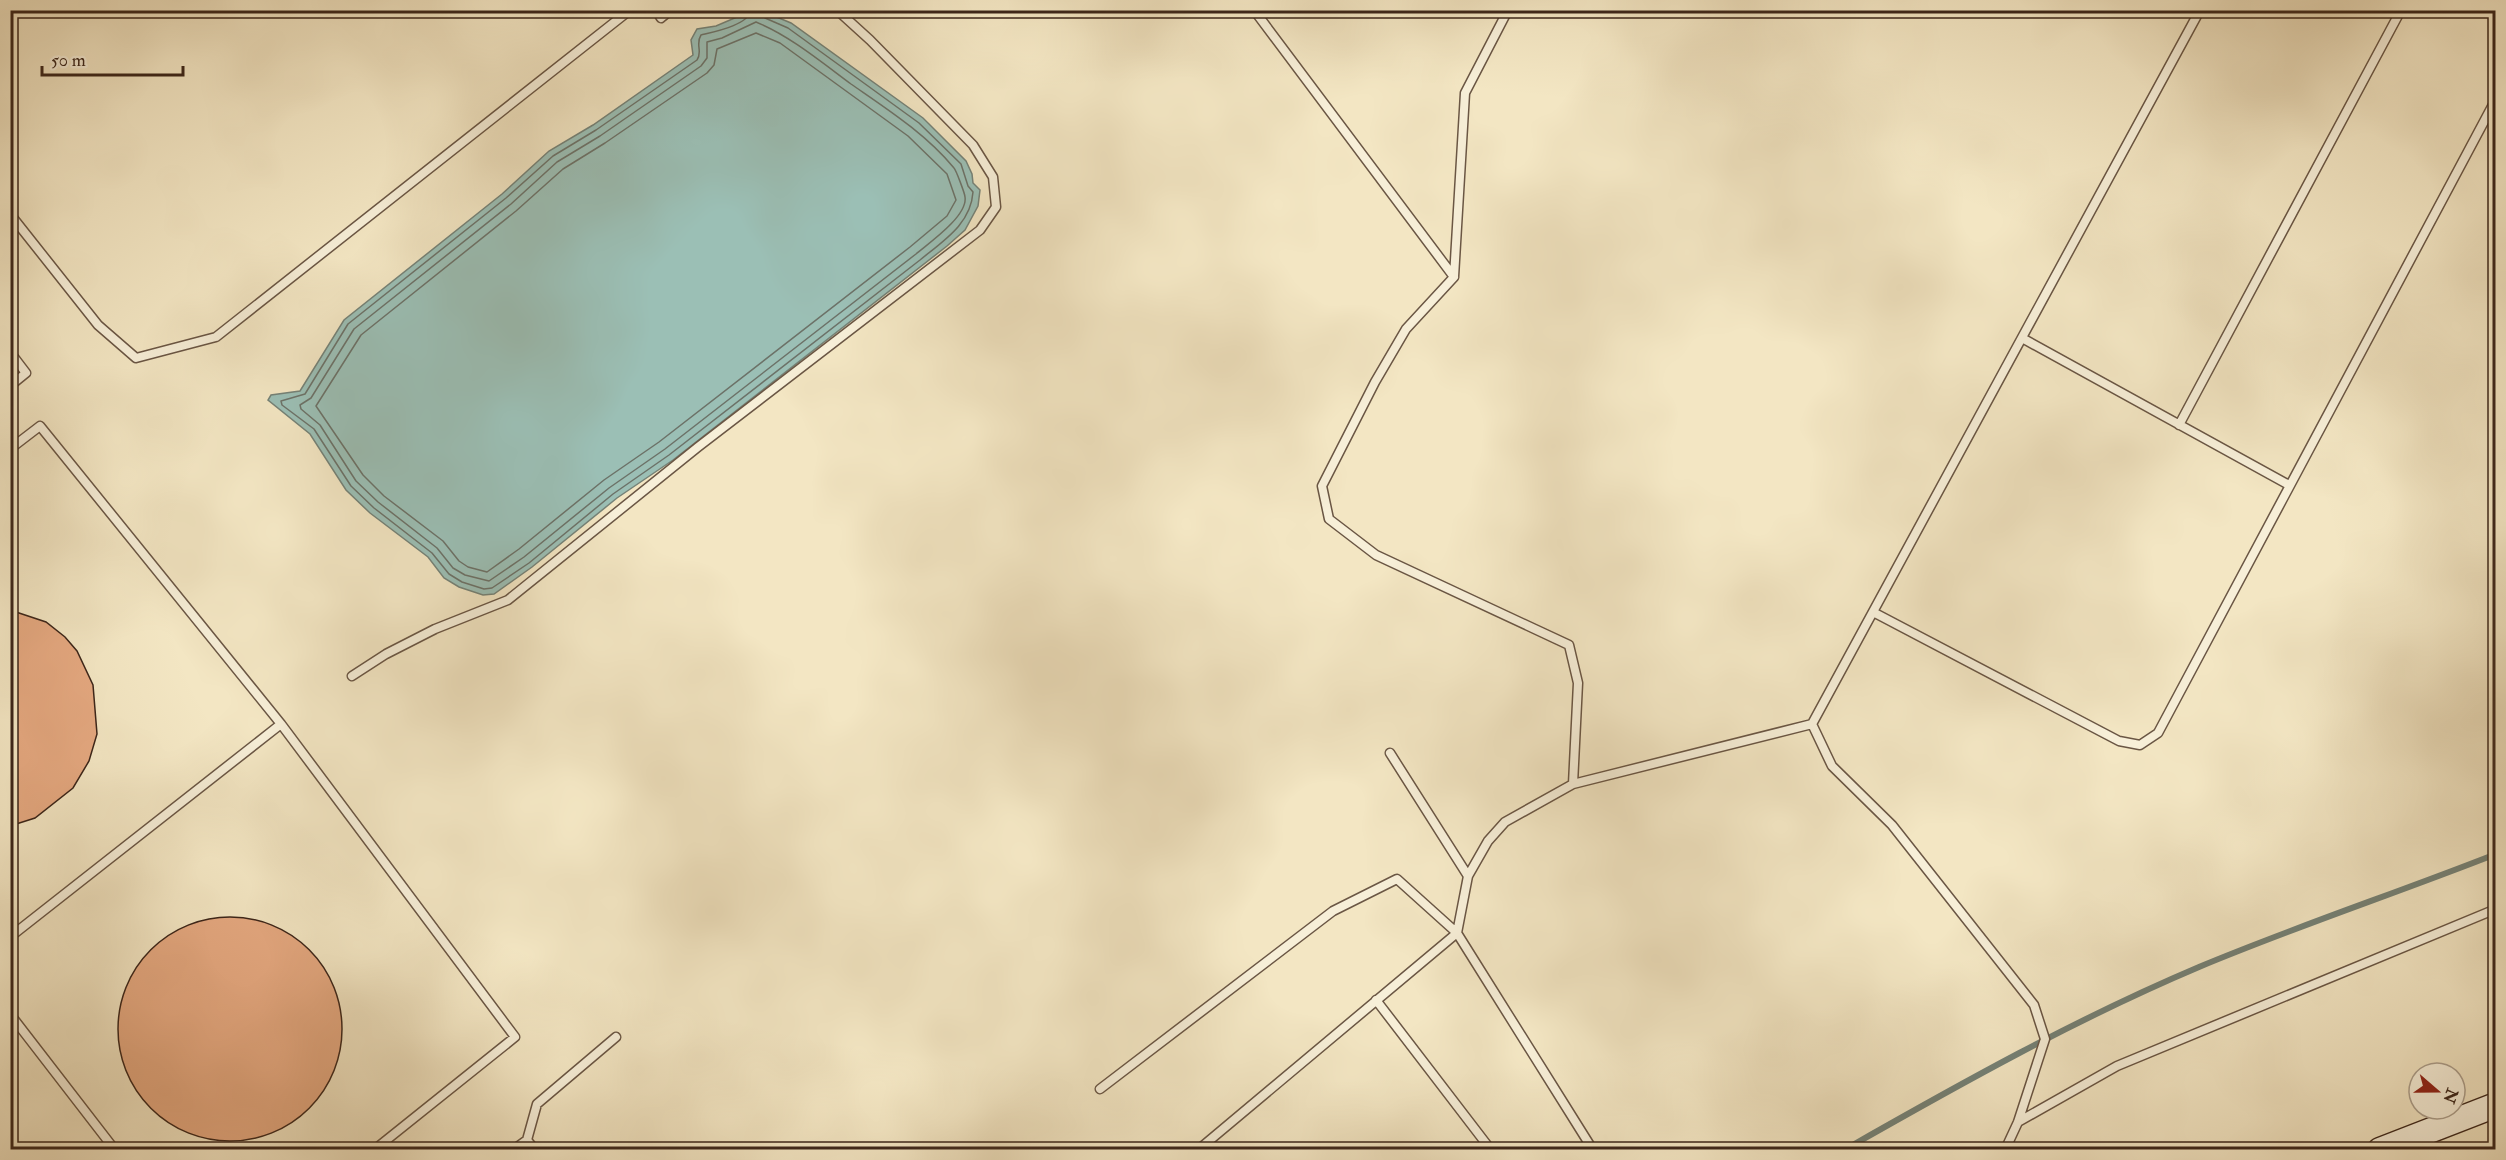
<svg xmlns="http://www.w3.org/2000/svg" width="2506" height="1160" font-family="'IM FELL Double Pica',serif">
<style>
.water{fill:#9bbfb5;stroke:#758277;stroke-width:1.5}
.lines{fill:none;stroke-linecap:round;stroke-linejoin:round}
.shore{stroke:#6c7268;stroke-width:1.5}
.stream{stroke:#758277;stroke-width:6}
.building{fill:#e5a981;stroke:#3c261a;stroke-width:1.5}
.service-casing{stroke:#6a5644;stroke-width:11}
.secondary-casing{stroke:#3c261a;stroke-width:27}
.service{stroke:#f7efd8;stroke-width:8}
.secondary{stroke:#f7efd8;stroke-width:24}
</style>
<rect width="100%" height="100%" fill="#f3e6c3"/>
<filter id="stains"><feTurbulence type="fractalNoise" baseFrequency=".00333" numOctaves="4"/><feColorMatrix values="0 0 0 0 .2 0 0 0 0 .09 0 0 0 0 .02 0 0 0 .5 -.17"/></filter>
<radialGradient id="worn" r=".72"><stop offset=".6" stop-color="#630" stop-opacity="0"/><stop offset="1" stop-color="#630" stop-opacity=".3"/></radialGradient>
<path class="water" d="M751 11H762L791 23 923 118 966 161 972 174 973 183 980 190 978 206 965 230 947 246 673 460 617 498 532 567 494 594 483 595 459 587 444 578 428 557 370 513 346 490 310 434 268 400 271 395 300 391 344 320 502 194 549 151 593 125 693 55 691 40 697 29 716 26Z"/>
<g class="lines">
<path class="shore" d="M751 10C749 25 713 32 701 35 695 44 703 52 697 60L596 130 553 156 506 198 348 324 305 394 281 401 282 405 314 429 351 486 374 508 432 553 449 574 462 582 484 589 492 588 529 563 613 494 669 455 920 260C943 241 971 224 973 192L968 186 961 164 919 123 788 28 765 18 762 10
M756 22C790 36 820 61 851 84 887 109 926 134 954 168 956 170 965 194 965 197 968 216 929 243 916 254L665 449 609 488 524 557 489 581 465 575 453 568 437 548 378 502 356 481 320 425 301 409 300 405 311 398 354 329 511 204 557 162 600 136 701 66 707 58V42L722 38Z
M756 33 780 43 908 136 947 174 956 200 947 216 910 247 659 442 604 480 519 549 487 572 468 567 459 561 443 541 384 496 363 475 316 406 361 335 516 211 563 169 605 143 707 73 714 65 717 49Z"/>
<path class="stream" d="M1844 1150C1960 1084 2076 1019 2199 967 2297 926 2397 893 2496 854"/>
</g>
<path class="building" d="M10 610 46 622 65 637 77 651 93 685 97 734 89 761 73 788 35 818 10 826Z
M118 1029a112 112 0 1 1 224 0a112 112 0 1 1-224 0Z"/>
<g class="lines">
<defs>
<path id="service" d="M656 10 661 18 671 10
M1254 10 1454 277
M10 214 98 325 136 358 216 337 630 10
M2022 338 2289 485
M10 352 26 373 10 386
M2179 425 2401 10
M10 449 40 426 281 724 515 1037 374 1150
M1873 612 2119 741 2140 745 2158 733 2496 99
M352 676 386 654 435 629 508 600 698 447 980 230 996 207 993 177 973 145 870 40 837 10
M1390 753 1468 876
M1573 784 1812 724
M10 937 281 724
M1376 1000 1491 1150
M10 1014 115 1150
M1100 1089 1333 911 1397 879 1457 933 1593 1150
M2018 1122 2117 1066 2496 909
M527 1140 535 1150
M513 1150 527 1140 537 1104 616 1037
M1198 1150 1457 933 1468 876 1488 841 1505 822 1573 784 1578 683 1569 645 1376 555 1329 519 1322 486 1375 382 1406 329 1454 277 1465 93 1508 10
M2005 1150 2018 1122 2045 1039 2034 1005 1892 825 1832 766 1812 724 2200 10"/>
<path id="secondary" d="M2380 1150 2496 1105"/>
</defs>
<use href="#service" class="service-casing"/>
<use href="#secondary" class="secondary-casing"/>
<use href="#service" class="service"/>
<use href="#secondary" class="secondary"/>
</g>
<rect width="2506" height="1160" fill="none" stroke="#f3e6c3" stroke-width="36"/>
<rect x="12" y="12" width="2482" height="1136" fill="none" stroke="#3c261a" stroke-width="3"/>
<rect x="18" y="18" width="2470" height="1124" fill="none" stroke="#3c261a" stroke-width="1.5"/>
<g transform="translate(2437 1091) rotate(110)"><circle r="28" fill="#f7efd8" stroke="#ac9f8c" stroke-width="1.5"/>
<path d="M0-4.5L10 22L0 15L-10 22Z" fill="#8f2418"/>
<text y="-9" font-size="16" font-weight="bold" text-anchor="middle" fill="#3c261a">N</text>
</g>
<path d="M42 66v9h141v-9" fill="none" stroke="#3c261a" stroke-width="3"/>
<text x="51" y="66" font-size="18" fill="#3c261a" stroke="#f7efd8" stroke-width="4.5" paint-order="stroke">50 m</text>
<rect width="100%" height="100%" filter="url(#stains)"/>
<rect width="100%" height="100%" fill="url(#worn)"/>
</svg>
